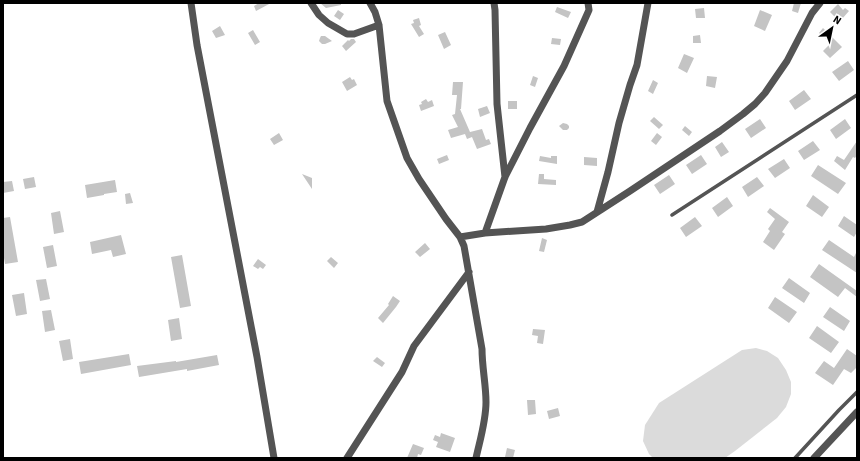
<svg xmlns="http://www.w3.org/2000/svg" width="860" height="461" font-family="'Source Sans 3',sans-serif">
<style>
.green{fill:#dbdbdb}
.building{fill:#c4c4c4}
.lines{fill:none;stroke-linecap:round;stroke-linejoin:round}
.service{stroke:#545454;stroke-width:3.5}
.minor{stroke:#545454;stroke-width:7}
</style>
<rect width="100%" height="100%" fill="#fff"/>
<path class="green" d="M756 348 767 351 778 358 786 370 791 382V394L786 407 777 418 735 451 725 458H653L649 454 643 441 645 425 659 403 742 350Z"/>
<path class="building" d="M259 3H271L256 11 254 6Z
M320 3H341V5L326 8Z
M794 3H801L798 13 792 11Z
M838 4 843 10 845 8 849 11 842 19 838 14 835 17 830 12Z
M557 7 571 12 568 18 555 12Z
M704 8 705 18H696L695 9Z
M338 10 344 14 340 20 334 16Z
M760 10 772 15 765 31 754 26Z
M419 18 421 25 419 26 424 34 419 37 411 24 414 23 413 20Z
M220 26 225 35 216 38 212 31Z
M823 28 842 47 830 58 823 51 831 43 819 33Z
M253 30 260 42 255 45 248 33Z
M445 32 451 45 444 49 438 35Z
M700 35 701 43H693V36Z
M321 36H325L332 41 325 44H322L319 41 320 38Z
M552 38 561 39 560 45 551 44Z
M351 39H354L356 42 346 51 342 46 348 40 349 41Z
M684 54 694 58 687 73 678 68Z
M848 61 854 70 839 81 832 72Z
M533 76 538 78 535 87 530 85Z
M707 76 717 77 715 88 706 86Z
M350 77 352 80 354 79 357 85 347 91 342 82Z
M653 80 658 83 653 94 648 91Z
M453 82H463L461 109H460L470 132 482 129 486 140 489 139 491 144 477 149 472 137 467 139 465 134 451 138 448 130 458 127 452 115 455 114 457 95H452Z
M804 90 811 99 795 110 789 101Z
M426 99 428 102 432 100 434 106 421 111 419 105 422 104 421 102Z
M508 101H517V109H508Z
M487 106 490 113 480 117 478 109Z
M654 117 663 125 659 129 650 121Z
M760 119 766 128 751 138 745 129Z
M845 119 851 128 836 139 830 130Z
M563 123 567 124 569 126V128L567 130H563L559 126Z
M685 126 692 132 689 136 682 130Z
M279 133 283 140 274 145 270 139Z
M657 133 662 137 656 145 651 141Z
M813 141 820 150 804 160 798 151Z
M857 141V155L855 158 853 157 845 170 834 161 837 156 844 160Z
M722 142 729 152 721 157 715 147Z
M447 155 449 160 439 164 437 159Z
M701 155 707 164 692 174 686 165Z
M540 156 551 158V156H557V164L539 161Z
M584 157 597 158V166L584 165Z
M784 159 790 168 775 178 768 169Z
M818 165 846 183 838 194 811 176Z
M302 174 312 178V189Z
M539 174H544V179L556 180V185L538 184Z
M669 175 675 184 660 194 654 185Z
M34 177 36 187 25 189 23 179Z
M757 177 764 186 748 197 742 187Z
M115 180 117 192 104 194V195L87 198 85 185Z
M12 181 14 191 3 193V182Z
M130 193 133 203 126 204 125 194Z
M813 195 829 207 822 217 806 206Z
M727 197 733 206 718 217 712 208Z
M770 208 789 222 782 232 785 234 774 250 763 242 770 231 768 229 775 219 767 212Z
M60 211 64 232 54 234 51 213Z
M844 216 857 225V232L854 237 838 226Z
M10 217 18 262 5 264 3 252V218Z
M695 217 702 226 686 237 680 228Z
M121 235 126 254 113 257 111 250 92 254 90 242Z
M542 238 547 240 544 252 539 251Z
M829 240 854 257 857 251V273L822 250Z
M425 243 430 249 420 257 415 252Z
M53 245 57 266 47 268 43 247Z
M182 255 191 306 180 308 171 257Z
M331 257 338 263 334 268 327 261Z
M258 259 266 265 263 269 260 267 258 269 253 266Z
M819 264 857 291V297L845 288 838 297 810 277Z
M789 278 810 293 804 303 782 288Z
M46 279 50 299 40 301 36 280Z
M24 293 27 314 16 316 12 295Z
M393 296 400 301 396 307 383 323 378 318 389 305 388 304Z
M775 297 797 312 789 323 768 308Z
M830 307 850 321 844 331 823 317Z
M51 310 55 330 45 332 42 311Z
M179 318 182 339 171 341 168 320Z
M817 326 839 342 831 353 809 338Z
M533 329 545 330 543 344 537 343 538 336 532 335Z
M70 339 73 359 63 361 59 341Z
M847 349 857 356V367L851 373 844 369 833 385 815 373 824 361 834 368Z
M129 354 131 365 81 374 79 362Z
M217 355 219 365 187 371V369L139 377 137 366 176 361V362Z
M377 357 385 363 382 367 373 361Z
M527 400H535L536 414 528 415Z
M558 408 560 416 549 419 547 411Z
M441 433 455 438 450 452 436 447 438 442 433 440 435 435 440 437Z
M413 444 424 448 421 455 418 454 417 458H407Z
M507 448 515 450 513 458 505 457Z"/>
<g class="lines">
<path class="service" d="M672 215 857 95
M795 458 839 410 857 392"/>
<path class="minor" d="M191 3 197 45 257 357 274 458
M311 3 319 15 328 23 347 34H354L379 25
M370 3 375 12 379 25 387 101 407 158 419 179 446 219 460 237 464 246 482 349C482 367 486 385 486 402 486 421 480 440 476 458
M494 3 495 10 497 104 505 177
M597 212 608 172 619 123 630 85 637 65 648 3
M485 233 505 177 530 128 564 66 589 10 588 3
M460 237 485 233 546 229 570 225 582 222 630 191 720 131 743 114 755 104 765 93 787 61 812 13 820 3
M347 458 402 372 414 346 469 272
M814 458 857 412"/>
</g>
<rect width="860" height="461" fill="none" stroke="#000000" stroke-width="8"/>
<g transform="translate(832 28) rotate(33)" stroke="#ffffff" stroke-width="3" paint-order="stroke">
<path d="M0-3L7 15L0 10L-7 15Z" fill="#000000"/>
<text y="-6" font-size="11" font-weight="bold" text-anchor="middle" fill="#000000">N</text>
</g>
</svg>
